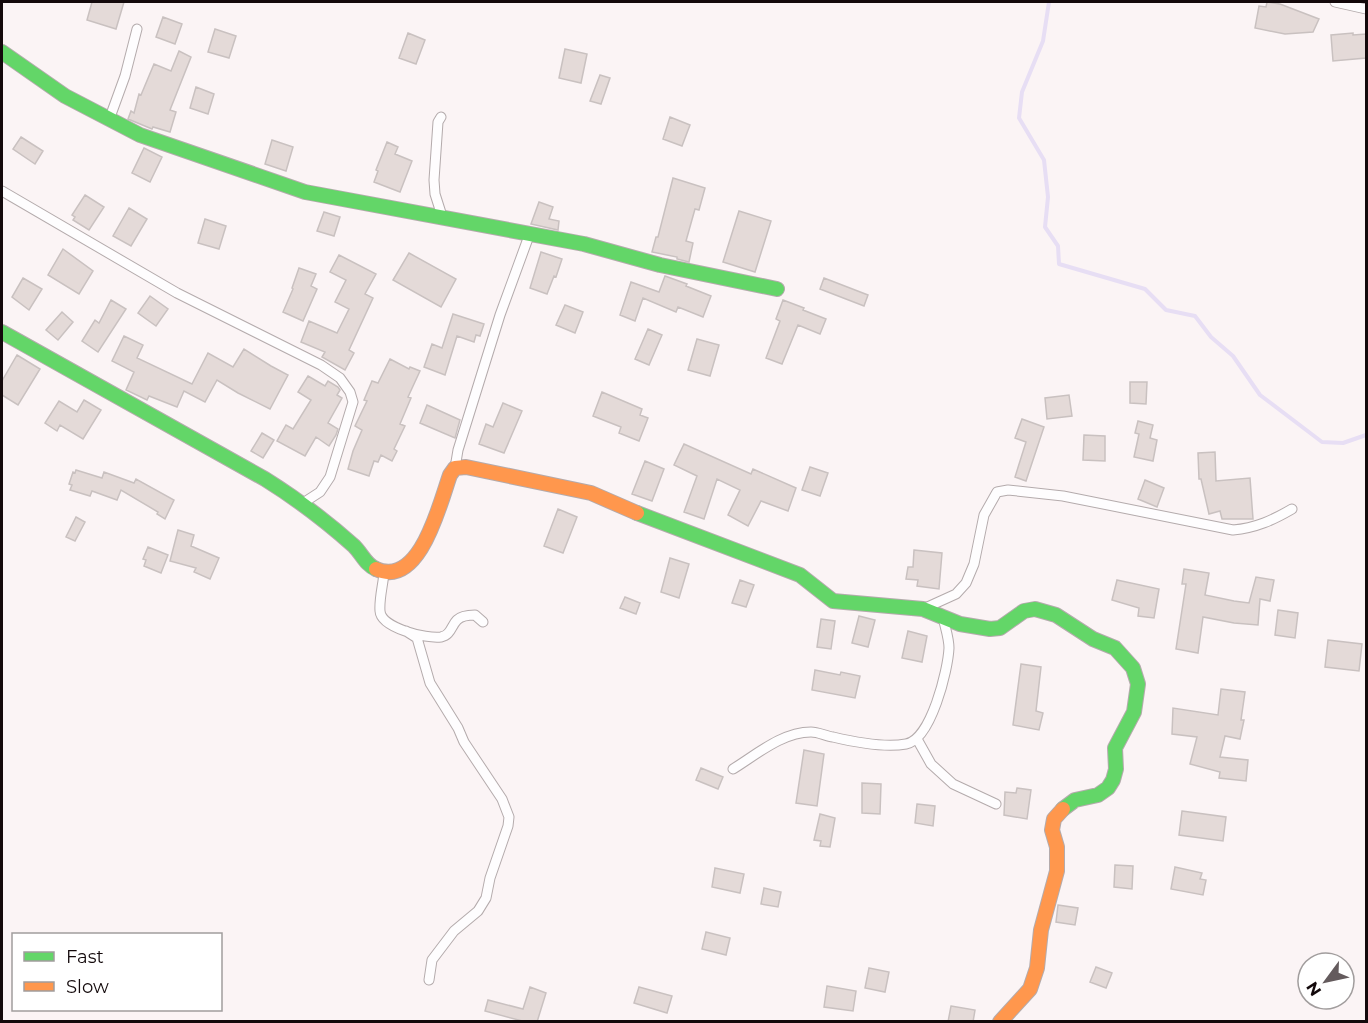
<svg xmlns="http://www.w3.org/2000/svg" width="1368" height="1023" font-family="Montserrat,sans-serif">
<style>
.lines{fill:none;stroke-linecap:round;stroke-linejoin:round}
.stream{stroke:#e7def4;stroke-width:4}
.building{fill:#e4dad8;stroke:#c9c1c0;stroke-width:1.5}
.street-casing{stroke:#b4abac;stroke-width:11}
.fast-casing{stroke:#b4abac;stroke-width:16}
.slow-casing{stroke:#b4abac;stroke-width:16}
.street{stroke:#fefdfe;stroke-width:9}
.fast{stroke:#63d668;stroke-width:14}
.slow{stroke:#ff974d;stroke-width:14}
</style>
<rect width="100%" height="100%" fill="#fbf4f5"/>
<g class="lines">
<path class="stream" d="M1049 2 1043 41 1022 92 1019 118 1044 160 1048 197 1045 227 1058 246 1059 264 1145 289 1166 310 1195 316 1211 337 1233 356 1260 395 1322 442 1343 443 1366 435"/>
</g>
<path class="building" d="M92 2H124L116 29 87 20Z
M1267 2 1280 4 1319 19 1313 32 1285 34 1255 28 1259 6 1266 7Z
M163 17 182 24 175 44 156 37Z
M215 29 236 36 229 58 208 52Z
M408 33 425 40 416 64 399 58Z
M1353 33V35L1366 34V58L1333 61 1331 35Z
M565 49 587 54 581 83 559 78Z
M179 51 191 57 170 110 176 112 170 132 153 127 152 129 128 119 131 111 134 113 139 94 141 95 154 64 171 71Z
M600 75 610 78 601 104 590 101Z
M196 87 214 94 208 114 190 108Z
M670 117 690 125 682 146 663 139Z
M21 137 43 151 35 164 13 149Z
M272 140 293 147 286 171 265 164Z
M387 142 398 147 395 154 412 161 400 192 374 182 378 171 376 170Z
M144 148 162 157 150 182 132 173Z
M673 178 705 188 699 210 695 209 686 241 693 243 689 262 677 259V257L652 252 656 237H658Z
M85 195 104 207 89 230 73 220 75 217 72 215Z
M539 202 553 207 549 219 559 221 558 230 531 224Z
M129 208 147 219 131 246 113 236Z
M739 211 771 221 755 272 723 262Z
M324 212 340 217 334 236 317 231Z
M205 219 226 226 219 249 198 243Z
M63 249 93 271 79 294 48 275Z
M541 252 562 259 556 277 554 276 547 294 530 288Z
M409 253 456 279 441 307 393 280Z
M339 255 376 274 365 294 373 298 349 350 354 353 345 370 322 357 325 352 301 342 309 321 337 333 349 309 335 302 346 280 330 272Z
M299 268 316 274 311 286 317 289 303 321 283 312 293 289 292 288Z
M665 276 687 284 686 286 711 296 703 317 678 307 676 312 643 298 635 321 620 315 631 282 659 292Z
M23 278 42 289 29 310 12 297Z
M824 278 868 295 864 306 820 289Z
M150 296 168 309 156 326 138 313Z
M111 300 126 309 98 352 82 341 95 320 99 323Z
M783 300 804 308 803 310 826 319 820 334 798 325 782 364 766 358 780 321 776 319Z
M565 305 583 312 575 333 556 325Z
M62 312 73 322 58 340 46 330Z
M453 314 484 324 480 336 476 335 474 342 457 336 445 375 424 367 432 344 442 348Z
M648 329 662 335 649 365 635 359Z
M124 336 143 345 137 358 192 384 208 353 233 367 244 349 271 366 288 375 270 409 238 393 217 380 205 402 184 391 177 407 149 396 147 400 126 390 134 372 112 361Z
M697 339 719 345 710 376 688 370Z
M17 355 40 369 18 405 2 395V381Z
M390 359 409 369 410 367 420 371 408 397 411 398 400 424 405 426 394 449 397 451 392 461 381 455 378 462 374 461 369 476 348 469 353 451 362 430 355 426 367 401 364 400 372 381 378 383Z
M308 376 325 386 328 381 338 387 340 390 337 395 342 398 328 423 338 429 336 435 329 446 316 437 305 456 277 441 286 425 293 429 311 400 298 392Z
M1130 382H1147L1146 404 1130 403Z
M602 392 642 409 640 415 648 418 639 441 619 433 621 427 593 416Z
M1069 395 1072 416 1047 419 1045 398Z
M84 400 101 410 83 439 60 425 57 431 45 423 59 401 77 412Z
M503 403 522 411 504 453 479 444 486 424 493 427Z
M427 405 460 420 455 438 420 423Z
M1022 419 1044 427 1026 481 1015 477 1026 442 1015 438Z
M1138 421 1153 425 1150 438 1157 440 1153 461 1134 457 1139 434 1135 433Z
M262 433 274 440 263 458 251 451Z
M1084 435 1105 436V461L1083 460Z
M684 444 751 474 753 469 796 488 788 511 761 501 748 526 728 515 740 490 717 479 704 519 684 512 697 476 674 465Z
M1215 452 1216 481 1250 478 1253 519H1222L1220 511 1209 514 1201 479H1199L1198 453Z
M645 461 664 469 652 501 632 494Z
M810 467 828 473 820 496 802 490Z
M76 470 102 478 104 472 134 483 136 479 174 500 165 519 157 514 158 512 121 490 117 500 92 491 90 496 70 490 72 485 69 484 73 472 75 473Z
M1145 480 1164 488 1157 507 1138 499Z
M558 509 577 517 563 553 544 546Z
M76 517 85 522 75 541 66 537Z
M178 530 194 535 191 546 219 558 210 579 194 572 196 568 170 561Z
M148 547 168 555 161 573 144 566 146 560 143 559Z
M914 550 942 553 939 589 917 586 918 580 906 579 908 567H913Z
M670 558 689 564 679 598 661 592Z
M1184 569 1209 573 1205 595 1234 601 1249 603 1256 577 1274 580 1270 601 1260 599 1258 625 1234 623 1203 617 1198 653 1176 649 1186 584H1182Z
M740 580 754 585 746 607 732 603Z
M1117 580 1159 589 1154 618 1138 616 1139 608 1112 600Z
M625 597 640 603 636 614 620 608Z
M1278 610 1298 613 1295 638 1275 635Z
M859 616 875 620 868 647 852 643Z
M821 619 835 621 831 649 817 647Z
M908 631 927 636 922 662 902 658Z
M1328 640 1362 644 1359 671 1325 667Z
M1021 664 1041 667 1036 711 1043 713 1039 730 1013 725Z
M815 670 840 675 841 672 860 676 855 698 812 690Z
M1221 689 1245 692 1241 720H1244L1240 739 1225 736 1220 757 1248 760 1246 781 1219 778 1220 772 1190 764 1197 737 1172 734 1173 708 1218 715Z
M804 750 824 754 817 806 796 803Z
M701 768 723 777 718 789 696 780Z
M862 783 881 784 880 814 862 813Z
M1017 788 1031 790 1027 819 1004 815 1005 792 1016 793Z
M917 804 935 806 933 826 915 823Z
M1182 811 1226 817 1223 841 1179 835Z
M820 814 835 818 830 847 820 846 821 841 814 840Z
M1115 865 1133 866 1132 889 1114 887Z
M1175 867 1202 873 1200 879 1206 880 1203 895 1171 889Z
M715 868 744 874 740 893 712 887Z
M764 888 781 892 778 907 761 904Z
M1058 905 1078 908 1075 925 1056 922Z
M706 932 730 938 726 955 702 949Z
M1096 967 1112 973 1106 988 1090 982Z
M869 968 889 972 885 992 865 988Z
M827 986 856 991 853 1011 824 1007Z
M530 987 546 993 537 1022H526L485 1011 488 1000 523 1009Z
M639 987 672 996 667 1013 634 1003Z
M951 1006 975 1010 973 1022H948Z"/>
<g class="lines">
<defs>
<path id="street" d="M1335 2 1366 9
M441 117 438 122 434 180 435 194 442 216
M109 120 125 76 137 29
M2 191 177 293 321 365 340 378 350 392 353 402 330 477 320 492 303 503
M455 468 458 450 500 315 530 233
M384 573C383 585 379 599 380 611 381 628 426 639 441 637 451 635 451 626 457 620 461 616 469 615 475 615L483 622
M923 609 956 594 966 583 974 564 984 515 997 492 1008 490 1063 496 1233 530C1256 528 1273 520 1292 509
M406 631 417 638 430 683 458 728 464 742 502 799 509 817 508 826 490 878 486 898 478 911 454 931 432 960 429 980
M917 739 931 764 953 784 996 804
M733 769C756 755 782 732 811 732 818 732 826 736 833 737 854 742 884 748 906 744 931 740 948 670 949 648 949 638 945 627 943 617"/>
<path id="fast" d="M2 52 65 96 140 135 305 192 584 244 660 265 777 289
M2 332 265 479C297 499 326 521 354 546 362 554 366 565 376 569
M637 513 800 575 833 601 923 609 960 624 990 629 1000 628 1024 611 1035 609 1056 615 1093 639 1115 648 1133 668 1138 684 1134 712 1115 748 1116 769 1113 780 1108 788 1098 795 1075 800 1063 809"/>
<path id="slow" d="M376 569C420 589 440 503 450 475L455 468 466 467 591 493 637 513
M1000 1022 1030 989 1037 968 1041 930 1057 871V847L1052 830 1054 819 1063 809"/>
</defs>
<use href="#street" class="street-casing"/>
<use href="#fast" class="fast-casing"/>
<use href="#slow" class="slow-casing"/>
<use href="#street" class="street"/>
<use href="#fast" class="fast"/>
<use href="#slow" class="slow"/>
</g>
<rect width="1368" height="1023" fill="none" stroke="#13090b" stroke-width="6"/>
<rect x="12" y="933" width="210" height="78" fill="#ffffff" stroke="#a19d9d" stroke-width="1.5"/>
<rect x="24" y="952" width="30" height="9" fill="#63d668" stroke="#a19d9d" stroke-width="1.5"/>
<text x="66" y="963" font-size="18" fill="#13090b">Fast</text>
<rect x="24" y="982" width="30" height="9" fill="#ff974d" stroke="#a19d9d" stroke-width="1.5"/>
<text x="66" y="993" font-size="18" fill="#13090b">Slow</text>
<g transform="translate(1326 981) rotate(237)"><circle r="28" fill="#ffffff" stroke="#a19d9d" stroke-width="1.5"/>
<path d="M0-4.5L10 22L0 15L-10 22Z" fill="#645b5d"/>
<text y="-9" font-size="16" font-weight="bold" text-anchor="middle" fill="#13090b">N</text>
</g>
</svg>
